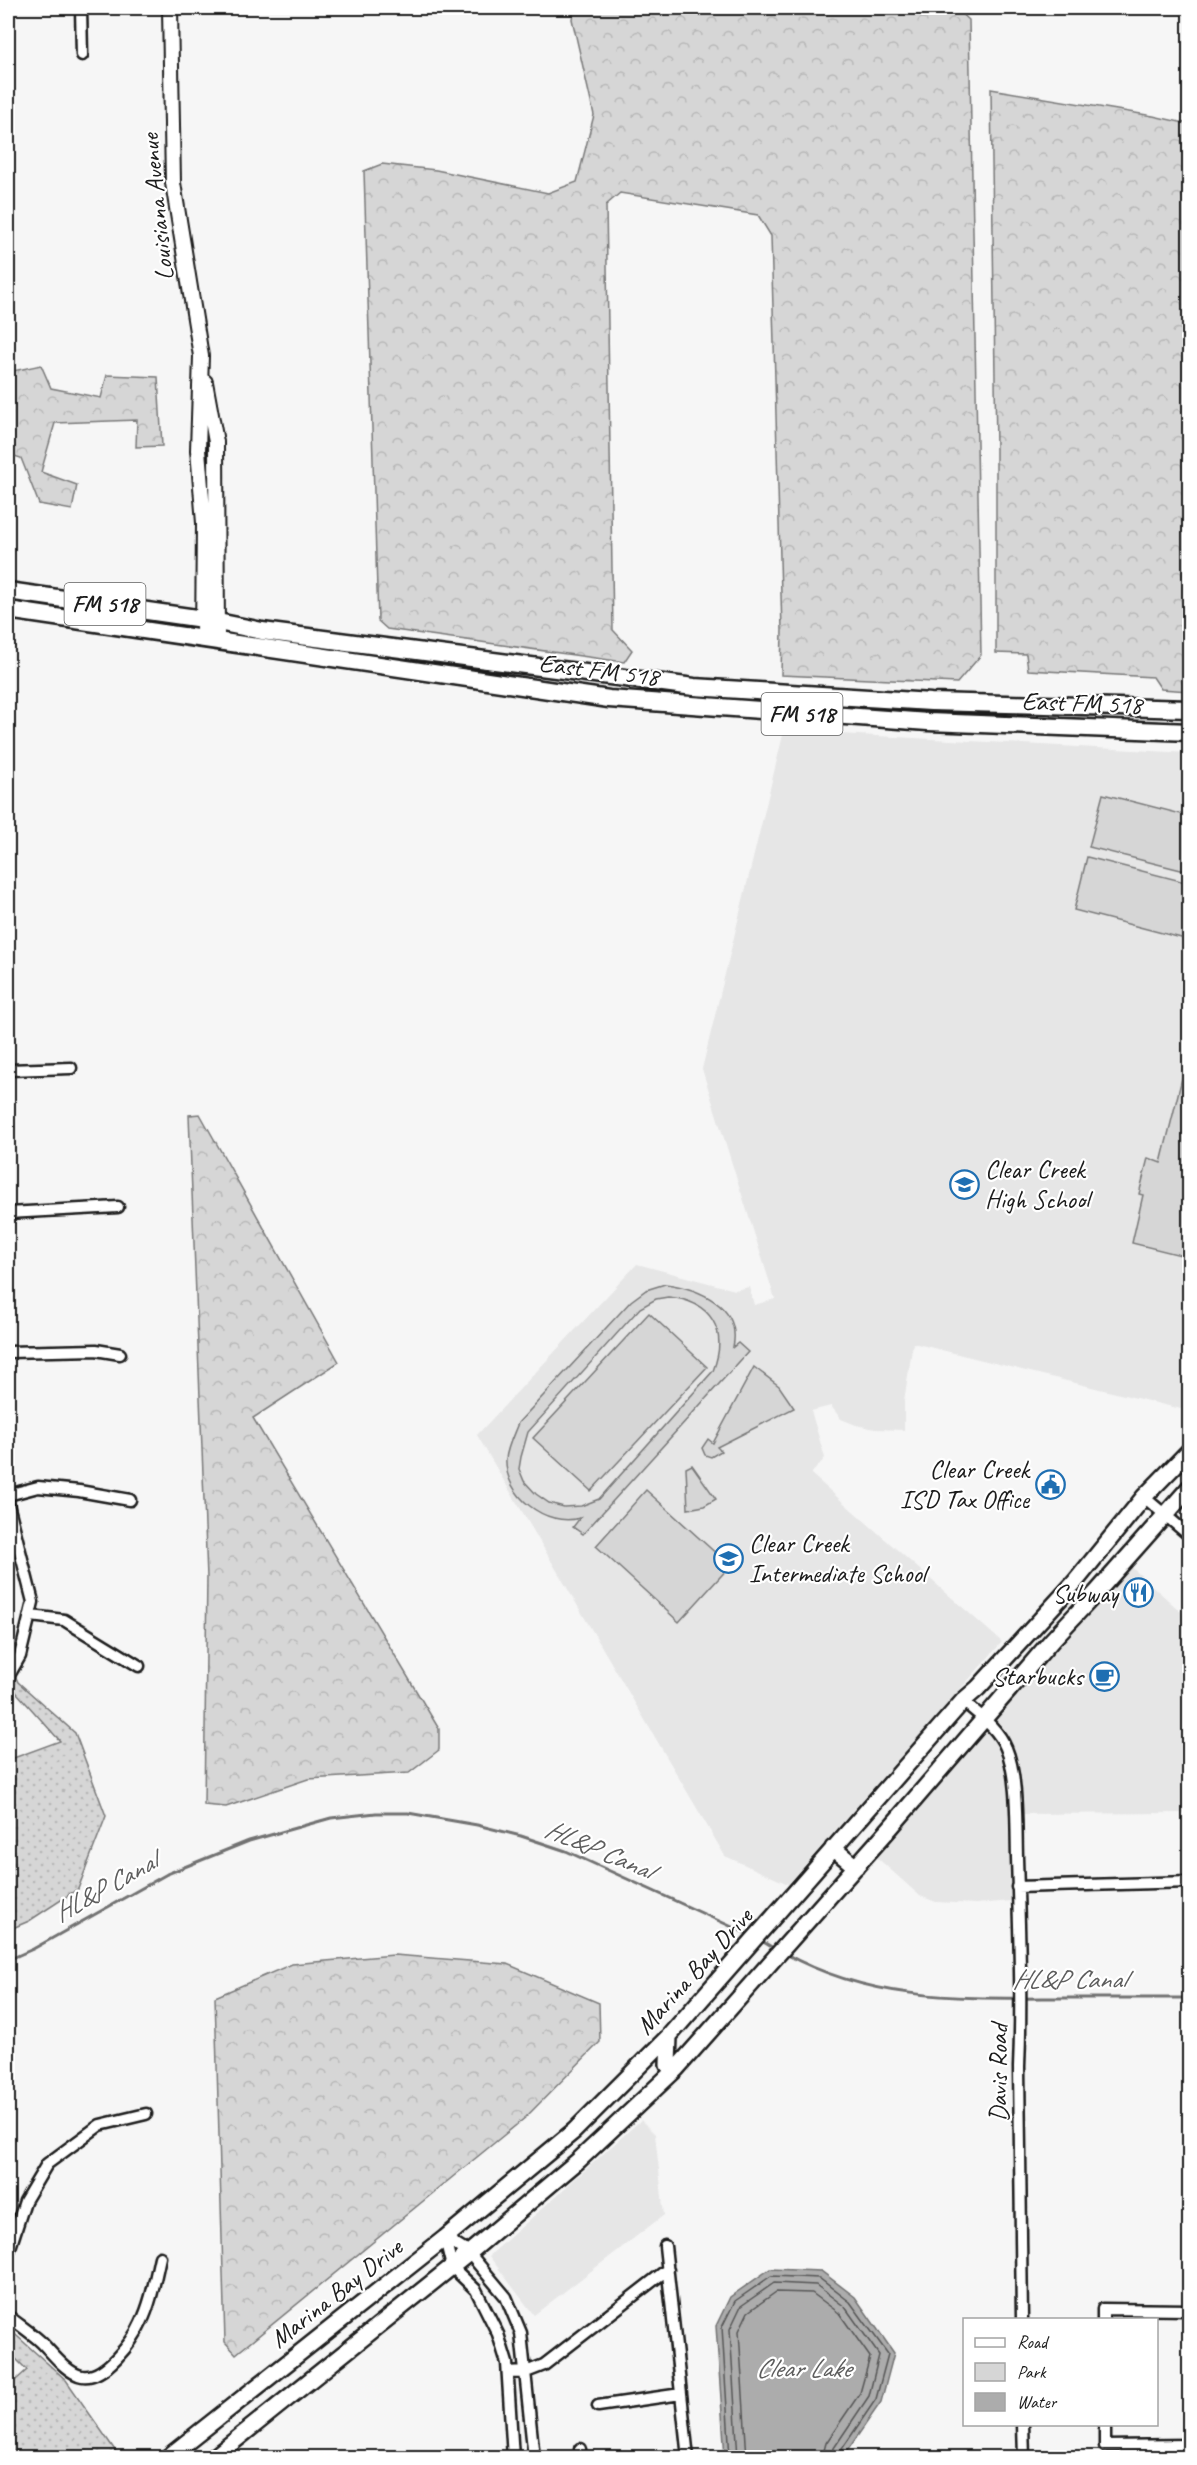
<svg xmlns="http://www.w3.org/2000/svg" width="1197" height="2465" font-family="Caveat,sans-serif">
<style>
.built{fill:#e6e6e6}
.grass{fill:url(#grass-dots);stroke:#797979;stroke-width:1.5}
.forest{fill:url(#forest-crowns);stroke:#797979;stroke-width:1.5}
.green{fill:#d6d6d6;stroke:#797979;stroke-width:1.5;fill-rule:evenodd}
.water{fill:#acacac;stroke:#727272;stroke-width:1.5}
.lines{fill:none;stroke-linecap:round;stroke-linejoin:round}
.shore{stroke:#565656;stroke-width:1.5}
.stream{stroke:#727272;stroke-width:3}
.minor-casing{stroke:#1c1c1c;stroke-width:15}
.tertiary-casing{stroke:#1c1c1c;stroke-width:18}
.secondary-casing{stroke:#1c1c1c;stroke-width:20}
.primary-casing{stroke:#1c1c1c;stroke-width:21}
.minor{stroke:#fff;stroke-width:10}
.tertiary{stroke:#fff;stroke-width:14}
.secondary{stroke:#fff;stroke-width:15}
.primary{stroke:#fff;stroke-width:16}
.labels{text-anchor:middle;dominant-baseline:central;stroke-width:4.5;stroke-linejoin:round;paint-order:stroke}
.shield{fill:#fff;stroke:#606060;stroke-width:1.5}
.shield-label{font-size:24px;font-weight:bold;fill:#1c1c1c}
.street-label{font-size:26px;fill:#1c1c1c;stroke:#fff}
.poi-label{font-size:26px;fill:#1c1c1c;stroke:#fff;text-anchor:end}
.water-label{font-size:27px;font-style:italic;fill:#5d5d5d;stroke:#fff}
</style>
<defs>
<pattern id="grass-dots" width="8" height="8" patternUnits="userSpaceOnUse" patternTransform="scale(1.5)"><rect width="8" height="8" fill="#d6d6d6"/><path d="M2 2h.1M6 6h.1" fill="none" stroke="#b7b7b7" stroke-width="1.8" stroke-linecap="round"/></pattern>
<pattern id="forest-crowns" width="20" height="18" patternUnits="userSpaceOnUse" patternTransform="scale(1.5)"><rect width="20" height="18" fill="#d6d6d6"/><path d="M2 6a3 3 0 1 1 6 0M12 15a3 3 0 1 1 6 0" fill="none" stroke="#b7b7b7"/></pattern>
</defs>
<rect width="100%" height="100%" fill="#f6f6f6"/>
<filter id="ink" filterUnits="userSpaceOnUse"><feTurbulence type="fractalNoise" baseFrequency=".0167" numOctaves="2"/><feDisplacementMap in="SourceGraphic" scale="12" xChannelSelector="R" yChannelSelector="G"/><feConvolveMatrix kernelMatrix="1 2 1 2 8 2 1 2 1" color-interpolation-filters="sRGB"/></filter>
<g filter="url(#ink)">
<path class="built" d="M784 731 1189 753V1411L913 1343 904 1401V1430L875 1429 856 1425 841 1419 831 1406 811 1411 825 1458 811 1474 1002 1642 788 1884 725 1856 477 1435 637 1264 735 1290 749 1287 754 1305 775 1299 702 1069Z
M1128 1564 1189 1619V1813L1008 1814 1012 1901 976 1904 936 1902 920 1896 874 1855 1004 1710Z
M641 2120 655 2134 664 2215 534 2315 489 2256Z"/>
<path class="grass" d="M8 1610 10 1613 9 1661 18 1682 75 1733 106 1816 78 1889 29 1921 8 1930V1760L60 1741 8 1683Z
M8 2328 66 2380 119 2456 117 2457H8V2387L27 2370 8 2351Z"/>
<path class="forest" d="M574 8H956L969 20 981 655 957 683 781 675 782 630 771 236 758 215 620 193 606 205 613 630 632 650 624 662 387 629 378 621 364 171 382 164 436 170 548 193 577 182 594 115 572 19Z
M991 89 1153 116 1189 124V691L1161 689 1153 677 1028 670 1026 654 996 653V450Z
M41 365 51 388 101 398 107 375 158 377 162 446 136 447 137 420 55 423 41 472 77 485 72 510 39 504 21 458 8 454V372Z
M200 1114 339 1362 253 1418 439 1729V1750L409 1773 308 1779 226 1807 204 1805 207 1577 189 1115Z
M394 1955 507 1964 599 2003 600 2042 526 2117 236 2354 225 2342 215 1997 292 1964Z"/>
<path class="green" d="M1103 794 1189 816V872L1089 847Z
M1087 857 1189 883V940L1074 910Z
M1189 1060V1260L1185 1258V1256L1132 1243 1143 1195 1139 1194 1148 1158 1161 1163 1184 1070Z
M665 1284C698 1288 742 1306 733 1347L738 1343 748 1352 583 1534 573 1527 580 1518C546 1528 504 1495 506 1459 507 1447 514 1434 518 1423L631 1301 646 1290ZM668 1297C711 1301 729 1330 713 1371L599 1499 581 1506 564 1507 549 1503 536 1494 524 1481 519 1469 521 1457 528 1432 640 1308 656 1299Z
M649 1313 707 1367 591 1491 533 1438Z
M754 1367 779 1386 794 1408 717 1447 721 1451 711 1457 705 1455 702 1448 708 1439 713 1443Z
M692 1465 716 1499 704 1506 688 1509 686 1468Z
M646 1490 730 1566 679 1622 596 1546Z"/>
<path class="water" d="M770 2269 821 2271 855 2297 894 2353 881 2402 843 2457H725L716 2326 730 2297Z"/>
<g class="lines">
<path class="shore" d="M730 2458 722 2327 735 2301 771 2276 819 2278 850 2302 888 2354 876 2399 840 2452 839 2458
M738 2458 730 2329 741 2306 774 2283 816 2285 845 2307 879 2355 869 2396 834 2448 831 2458
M747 2458 739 2331 748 2312 776 2292 812 2293 839 2313 870 2357 860 2393 826 2443 822 2458"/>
<path class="stream" d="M760 1940 775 1949
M784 1953C867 1999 951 1999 1043 1998 1092 1998 1141 1998 1190 1998
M8 1960 33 1949 167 1874 249 1841 331 1818 376 1813H408L477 1825 521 1836 566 1851 752 1936"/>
<defs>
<path id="minor" d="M81 8 82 55
M8 1070 71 1068
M8 1213 118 1207
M8 1352 96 1350 120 1354
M8 1495 38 1487 79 1491 130 1500
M1144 1497 1190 1536
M8 1504 33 1602 20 1656 8 1677
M31 1616 64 1620 139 1666
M963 1701C979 1715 998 1728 1006 1748 1018 1776 1016 1826 1017 1857 1019 1927 1022 1997 1019 2067L1022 2320
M1017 1887 1190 1882
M445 2238 469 2253 506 2297 521 2333 534 2458
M445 2238 452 2267 476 2290 498 2334 507 2363 513 2458
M665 2246 688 2458
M8 2254 25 2201 47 2164 100 2125 146 2114
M8 2316C18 2324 30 2332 40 2341 51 2351 66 2373 82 2376 104 2380 133 2341 141 2323 151 2303 155 2279 160 2257
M1103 2320V2309L1190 2310
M508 2373 526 2372 544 2365 668 2269
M598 2406 681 2394
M1023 2424 1024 2458
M1105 2424V2446L1190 2445
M580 2449 581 2458"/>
<path id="tertiary" d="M170 8 173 183 201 356 198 450 204 523 203 639
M205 382 216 442 217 641"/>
<path id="secondary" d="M833 1848 856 1867
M669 2036 668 2065 676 2069
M167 2458 445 2238 574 2131 669 2036 963 1701 978 1688 1075 1582 1144 1497 1190 1450
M213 2458 469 2253 579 2160 676 2069 890 1828 1052 1640 1096 1593 1190 1487"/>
<path id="primary" d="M8 591 203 619 262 631 694 687 931 702 1190 709
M8 610 609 699 928 722 1190 732"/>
</defs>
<use href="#minor" class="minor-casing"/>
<use href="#tertiary" class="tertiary-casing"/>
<use href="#secondary" class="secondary-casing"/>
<use href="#primary" class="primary-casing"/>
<use href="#minor" class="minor"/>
<use href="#tertiary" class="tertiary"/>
<use href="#secondary" class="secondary"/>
<use href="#primary" class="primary"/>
</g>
</g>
<defs>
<symbol id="school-ring" viewBox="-11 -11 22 22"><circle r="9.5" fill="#fff" stroke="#1f6fb2" stroke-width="1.5"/><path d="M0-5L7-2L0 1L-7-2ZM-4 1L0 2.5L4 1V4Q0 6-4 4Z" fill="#1f6fb2"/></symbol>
<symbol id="civic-ring" viewBox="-11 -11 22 22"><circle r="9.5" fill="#fff" stroke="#1f6fb2" stroke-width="1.5"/><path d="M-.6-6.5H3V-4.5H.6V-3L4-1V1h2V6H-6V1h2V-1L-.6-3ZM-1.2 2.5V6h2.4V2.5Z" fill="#1f6fb2"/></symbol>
<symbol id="restaurant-ring" viewBox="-11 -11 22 22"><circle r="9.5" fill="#fff" stroke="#1f6fb2" stroke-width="1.5"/><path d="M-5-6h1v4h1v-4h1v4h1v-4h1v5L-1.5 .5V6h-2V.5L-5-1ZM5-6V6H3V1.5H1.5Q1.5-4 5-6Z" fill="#1f6fb2"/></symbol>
<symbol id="cafe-ring" viewBox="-11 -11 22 22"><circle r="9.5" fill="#fff" stroke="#1f6fb2" stroke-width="1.5"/><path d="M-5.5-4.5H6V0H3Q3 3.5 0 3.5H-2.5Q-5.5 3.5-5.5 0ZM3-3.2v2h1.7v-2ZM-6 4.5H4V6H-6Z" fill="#1f6fb2"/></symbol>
</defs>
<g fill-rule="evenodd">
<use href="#school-ring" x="948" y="1168" width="33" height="33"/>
<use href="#civic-ring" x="1034" y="1468" width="33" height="33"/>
<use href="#school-ring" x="712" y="1542" width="33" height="33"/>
<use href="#restaurant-ring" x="1122" y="1576" width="33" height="33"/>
<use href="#cafe-ring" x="1088" y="1660" width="33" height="33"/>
</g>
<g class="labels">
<g class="shield">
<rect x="64.5" y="583" width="81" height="42" rx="4.5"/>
<rect x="761.5" y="693" width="81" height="42" rx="4.5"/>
</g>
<g class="shield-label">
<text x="105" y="604">FM 518</text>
<text x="802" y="714">FM 518</text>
</g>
<g class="street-label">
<text transform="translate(157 207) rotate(-96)">Louisiana Avenue</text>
<text transform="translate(599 670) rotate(7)">East FM 518</text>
<text transform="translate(1082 703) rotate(2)">East FM 518</text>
<text transform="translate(694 1971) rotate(-48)">Marina Bay Drive</text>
<text transform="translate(998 2073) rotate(-90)">Davis Road</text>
<text transform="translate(336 2293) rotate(-38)">Marina Bay Drive</text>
</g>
<g class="poi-label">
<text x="985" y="1169" text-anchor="start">Clear Creek<tspan x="985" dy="30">High School</tspan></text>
<text x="1029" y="1469">Clear Creek<tspan x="1029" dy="30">ISD Tax Office</tspan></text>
<text x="749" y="1543" text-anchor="start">Clear Creek<tspan x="749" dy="30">Intermediate School</tspan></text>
<text x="1118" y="1593">Subway</text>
<text x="1083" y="1676">Starbucks</text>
</g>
<g class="water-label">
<text transform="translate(599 1849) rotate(23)">HL&amp;P Canal</text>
<text transform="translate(105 1887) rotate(-29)">HL&amp;P Canal</text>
<text x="1069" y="1979">HL&amp;P Canal</text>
<text x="803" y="2368">Clear Lake</text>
</g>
</g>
<rect width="1197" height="2465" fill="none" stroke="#fff" stroke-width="30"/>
<rect x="15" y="15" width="1167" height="2435" fill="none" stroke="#1c1c1c" stroke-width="2" filter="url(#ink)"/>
<rect x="963" y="2318" width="195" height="108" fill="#ffffff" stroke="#a4a4a4" stroke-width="1.5"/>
<rect x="975" y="2338" width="30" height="9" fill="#ffffff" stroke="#a4a4a4" stroke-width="1.5"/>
<text x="1017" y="2348" font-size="18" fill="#1c1c1c">Road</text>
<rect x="975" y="2363" width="30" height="18" fill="#d6d6d6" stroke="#a4a4a4" stroke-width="1.5"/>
<text x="1017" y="2378" font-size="18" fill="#1c1c1c">Park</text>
<rect x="975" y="2393" width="30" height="18" fill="#acacac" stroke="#a4a4a4" stroke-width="1.5"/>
<text x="1017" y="2408" font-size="18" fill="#1c1c1c">Water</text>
</svg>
